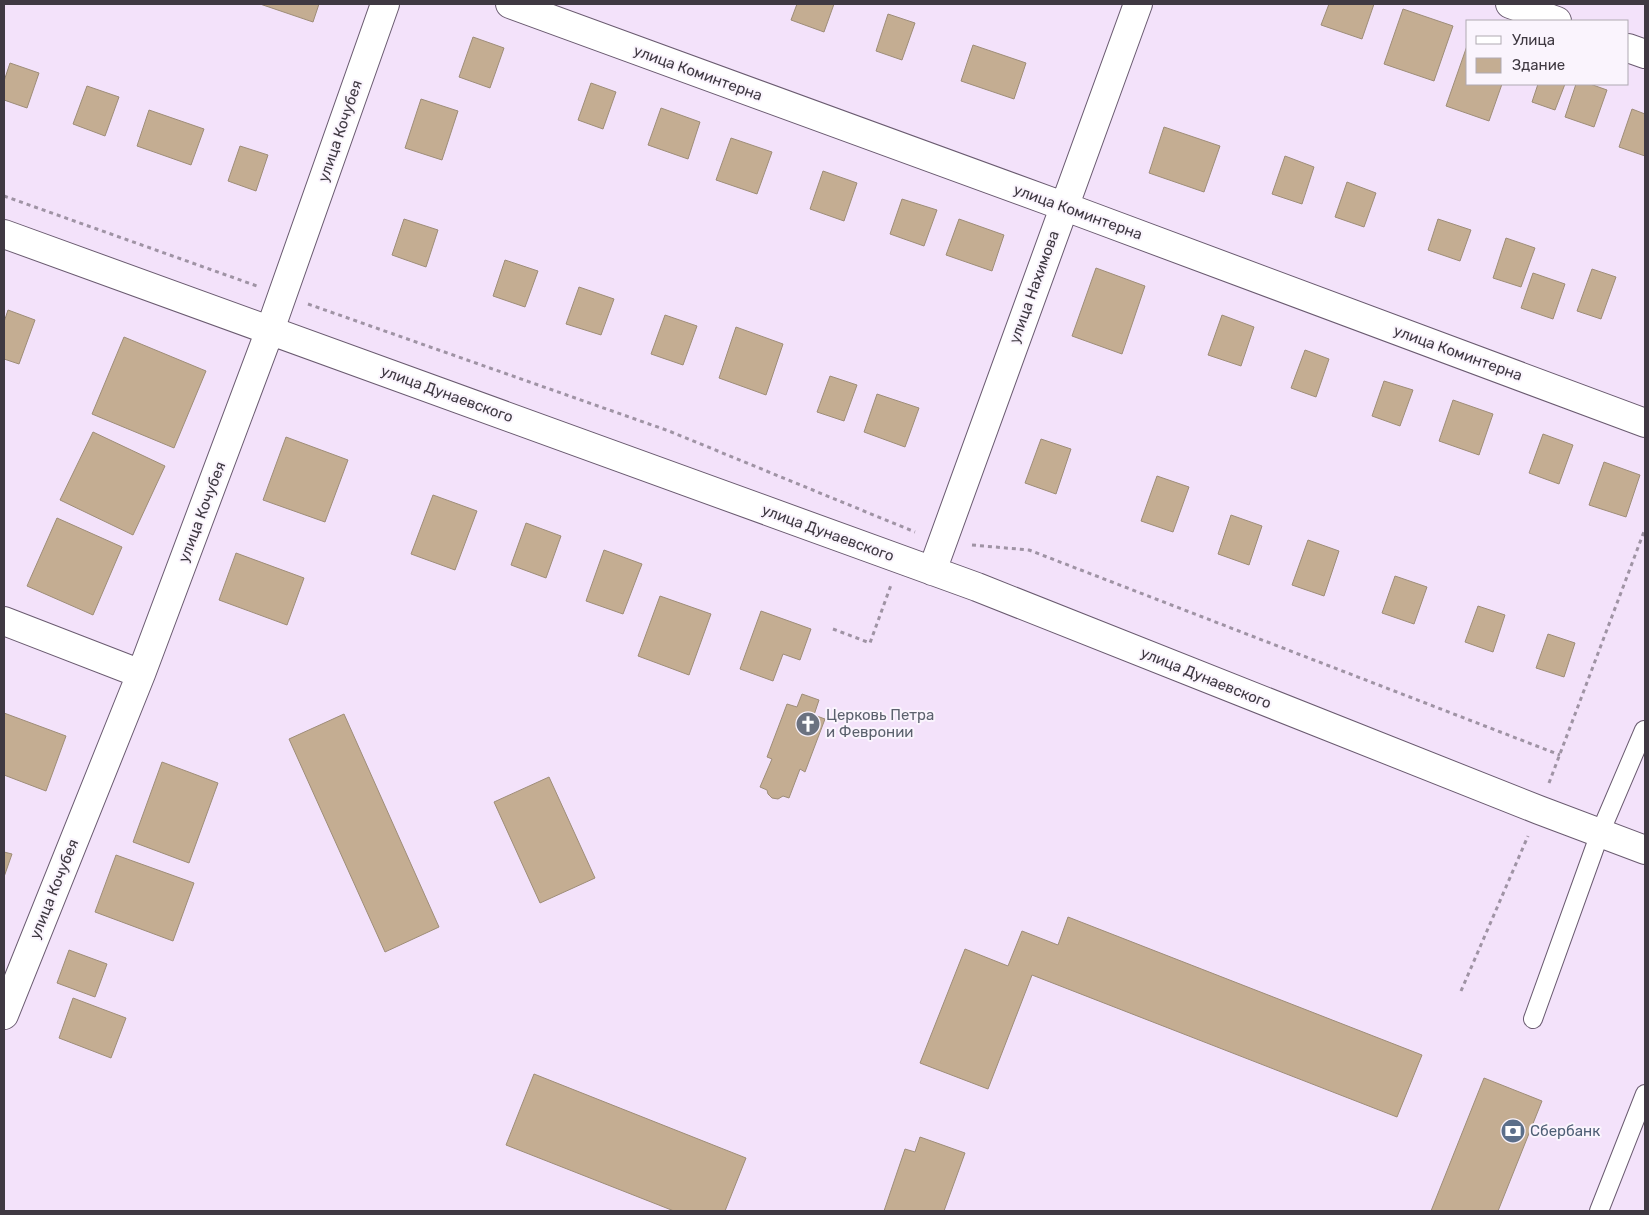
<svg xmlns="http://www.w3.org/2000/svg" width="1649" height="1215" font-family="Rubik,sans-serif">
<style>
.building{fill:#c4ad92;stroke:#9e8d78}
.lines{fill:none;stroke-linecap:round;stroke-linejoin:round}
.lane-casing{stroke:#6a5b70;stroke-width:20}
.street-casing{stroke:#6a5b70;stroke-width:30}
.path{stroke:#9f93a4;stroke-width:3;stroke-dasharray:4 4;stroke-linecap:butt}
.lane{stroke:#fff;stroke-width:18}
.street{stroke:#fff;stroke-width:28}
.labels{text-anchor:middle;dominant-baseline:central;stroke-width:4;stroke-linejoin:round;paint-order:stroke}
.street-label{font-size:15px;fill:#3f3942;stroke:#faf4fd}
.worship-label{font-size:15px;fill:#5b616d;stroke:#faf4fd;text-anchor:start}
.service-label{font-size:15px;fill:#4e5e75;stroke:#faf4fd;text-anchor:start}
</style>
<rect width="100%" height="100%" fill="#f3e2fa"/>
<path class="building" d="M260 4H319L313 22Z
M797 4H834L824 32 791 20Z
M1329 4H1374L1362 39 1321 25Z
M1403 9 1453 26 1434 81 1384 64Z
M888 14 915 23 902 60 876 51Z
M473 37 504 48 490 88 459 77Z
M1468 43V84H1502L1489 121 1446 106Z
M973 45 1026 63 1014 99 961 81Z
M10 63 39 73 27 108 4 100V81Z
M591 83 616 92 603 129 578 120Z
M1538 84H1565L1555 110 1532 102Z
M1576 84H1590L1607 90 1594 127 1565 117Z
M87 86 119 97 105 136 73 124Z
M421 99 458 111 442 160 405 148Z
M661 108 700 122 688 159 648 145Z
M1632 109 1645 114V156L1619 147Z
M149 110 204 129 191 165 137 146Z
M1164 127 1220 146 1204 192 1149 173Z
M731 138 772 152 757 194 716 180Z
M240 146 268 155 256 191 228 181Z
M1285 156 1314 167 1302 204 1272 194Z
M823 171 857 183 844 221 810 209Z
M1347 182 1376 193 1364 227 1335 217Z
M902 199 937 210 924 246 890 234Z
M404 219 438 230 426 267 392 255Z
M959 219 1004 235 992 271 946 255Z
M1438 219 1471 230 1460 261 1428 250Z
M1506 238 1535 248 1521 287 1493 278Z
M505 260 538 271 525 307 493 296Z
M1096 268 1145 286 1122 354 1072 336Z
M1592 269 1616 277 1601 319 1577 311Z
M1533 273 1565 284 1553 319 1521 308Z
M579 287 614 299 601 335 566 324Z
M8 310 35 320 19 364 4 359V322Z
M665 315 697 326 683 365 651 354Z
M1222 315 1254 327 1241 366 1208 355Z
M736 327 783 344 766 395 719 378Z
M124 337 206 371 174 448 92 414Z
M1305 350 1329 359 1316 397 1291 388Z
M830 376 857 385 844 421 817 412Z
M1384 381 1413 390 1400 426 1372 416Z
M877 394 919 408 905 447 864 432Z
M1453 400 1493 414 1479 455 1439 441Z
M93 432 165 466 133 535 60 500Z
M1543 434 1573 445 1559 484 1529 473Z
M286 437 348 460 325 522 263 500Z
M1041 439 1071 449 1056 494 1025 483Z
M1604 462 1640 475 1626 517 1589 505Z
M1157 476 1189 487 1173 532 1141 521Z
M433 495 477 511 455 570 411 554Z
M1231 515 1262 526 1249 565 1218 554Z
M57 518 122 547 93 615 27 586Z
M526 523 561 536 546 578 511 565Z
M1308 540 1339 551 1324 596 1292 585Z
M604 550 642 564 623 614 586 601Z
M236 553 304 578 287 625 219 600Z
M1395 576 1427 587 1414 624 1382 613Z
M660 596 711 614 689 675 638 656Z
M1478 606 1505 615 1493 652 1465 642Z
M761 611 811 629 800 660 783 654 773 681 740 669Z
M1548 634 1575 643 1564 677 1536 668Z
M802 694 819 700 814 715 825 719 805 772 800 769 789 798 783 796 778 799 772 798 768 794 767 790 760 787 772 759 767 757 787 704 797 707Z
M4 713 66 736 46 791 4 775Z
M344 714 439 927 385 952 289 739Z
M162 762 218 783 189 863 133 842Z
M549 777 595 878 540 903 494 802Z
M4 852 12 854 4 877Z
M116 855 194 883 173 941 95 912Z
M1068 917 1422 1055 1397 1117 1032 975 988 1089 920 1063 965 949 1008 966 1022 931 1058 945Z
M69 950 107 964 95 997 57 983Z
M73 998 126 1018 111 1058 59 1038Z
M534 1074 746 1158 725 1211H674L506 1145Z
M1484 1078 1542 1101 1498 1211H1431Z
M920 1137 965 1153 944 1211H884L905 1149 915 1152Z"/>
<g class="lines">
<defs>
<path id="lane" d="M1533 1019 1600 833 1644 730 1645 731
M1599 1211 1645 1094"/>
<path id="street" d="M510 4 1063 206 1645 423
M1510 4 1557 21
M1628 48 1645 54
M4 234 977 587 1539 810 1645 850
M932 571 1138 4
M4 621 141 674
M4 1015 141 674 270 330 385 4"/>
</defs>
<use href="#lane" class="lane-casing"/>
<use href="#street" class="street-casing"/>
<path class="path" d="M4 196 257 286
M308 304 669 431 915 532
M972 545 1029 550 1560 755
M833 629 870 643 891 585
M1549 783 1645 529
M1461 991 1528 836"/>
<use href="#lane" class="lane"/>
<use href="#street" class="street"/>
</g>
<defs>
<symbol id="church-disc" viewBox="-11 -11 22 22"><circle r="9.5" fill="#6b7280" stroke="#faf4fd"/><path d="M-1.2-6h2.4v3.5h3.3v2.4h-3.3V6h-2.4V-.1h-3.3v-2.4h3.3Z" fill="#fff"/></symbol>
<symbol id="bank-disc" viewBox="-11 -11 22 22"><circle r="9.5" fill="#5c6f8a" stroke="#faf4fd"/><path d="M-6-4H6V4H-6ZM0-2.3a2.3 2.3 0 1 0 0 4.6a2.3 2.3 0 1 0 0-4.6Z" fill="#fff"/></symbol>
</defs>
<g fill-rule="evenodd">
<use href="#church-disc" x="794" y="710" width="28" height="28"/>
<use href="#bank-disc" x="1499" y="1117" width="28" height="28"/>
</g>
<g class="labels">
<g class="street-label">
<text transform="translate(698 73) rotate(20)">улица Коминтерна</text>
<text transform="translate(340 131) rotate(-71)">улица Кочубея</text>
<text transform="translate(1078 212) rotate(20)">улица Коминтерна</text>
<text transform="translate(1034 287) rotate(-70)">улица Нахимова</text>
<text transform="translate(1458 353) rotate(20)">улица Коминтерна</text>
<text transform="translate(447 394) rotate(20)">улица Дунаевского</text>
<text transform="translate(202 512) rotate(-69)">улица Кочубея</text>
<text transform="translate(828 533) rotate(20)">улица Дунаевского</text>
<text transform="translate(1206 678) rotate(22)">улица Дунаевского</text>
<text transform="translate(54 889) rotate(-68)">улица Кочубея</text>
</g>
<g class="worship-label">
<text x="826" y="715">Церковь Петра<tspan x="826" dy="17">и Февронии</tspan></text>
</g>
<g class="service-label">
<text x="1530" y="1131">Сбербанк</text>
</g>
</g>
<rect width="1649" height="1215" fill="none" stroke="#3f3942" stroke-width="10"/>
<rect x="1466" y="20" width="162" height="65" fill="#faf4fd" stroke="#afa9b2"/>
<rect x="1476" y="36" width="25" height="8" fill="#ffffff" stroke="#afa9b2"/>
<text x="1512" y="45" font-size="15" fill="#3f3942">Улица</text>
<rect x="1476" y="58" width="25" height="15" fill="#c4ad92" stroke="#afa9b2"/>
<text x="1512" y="70" font-size="15" fill="#3f3942">Здание</text>
</svg>
